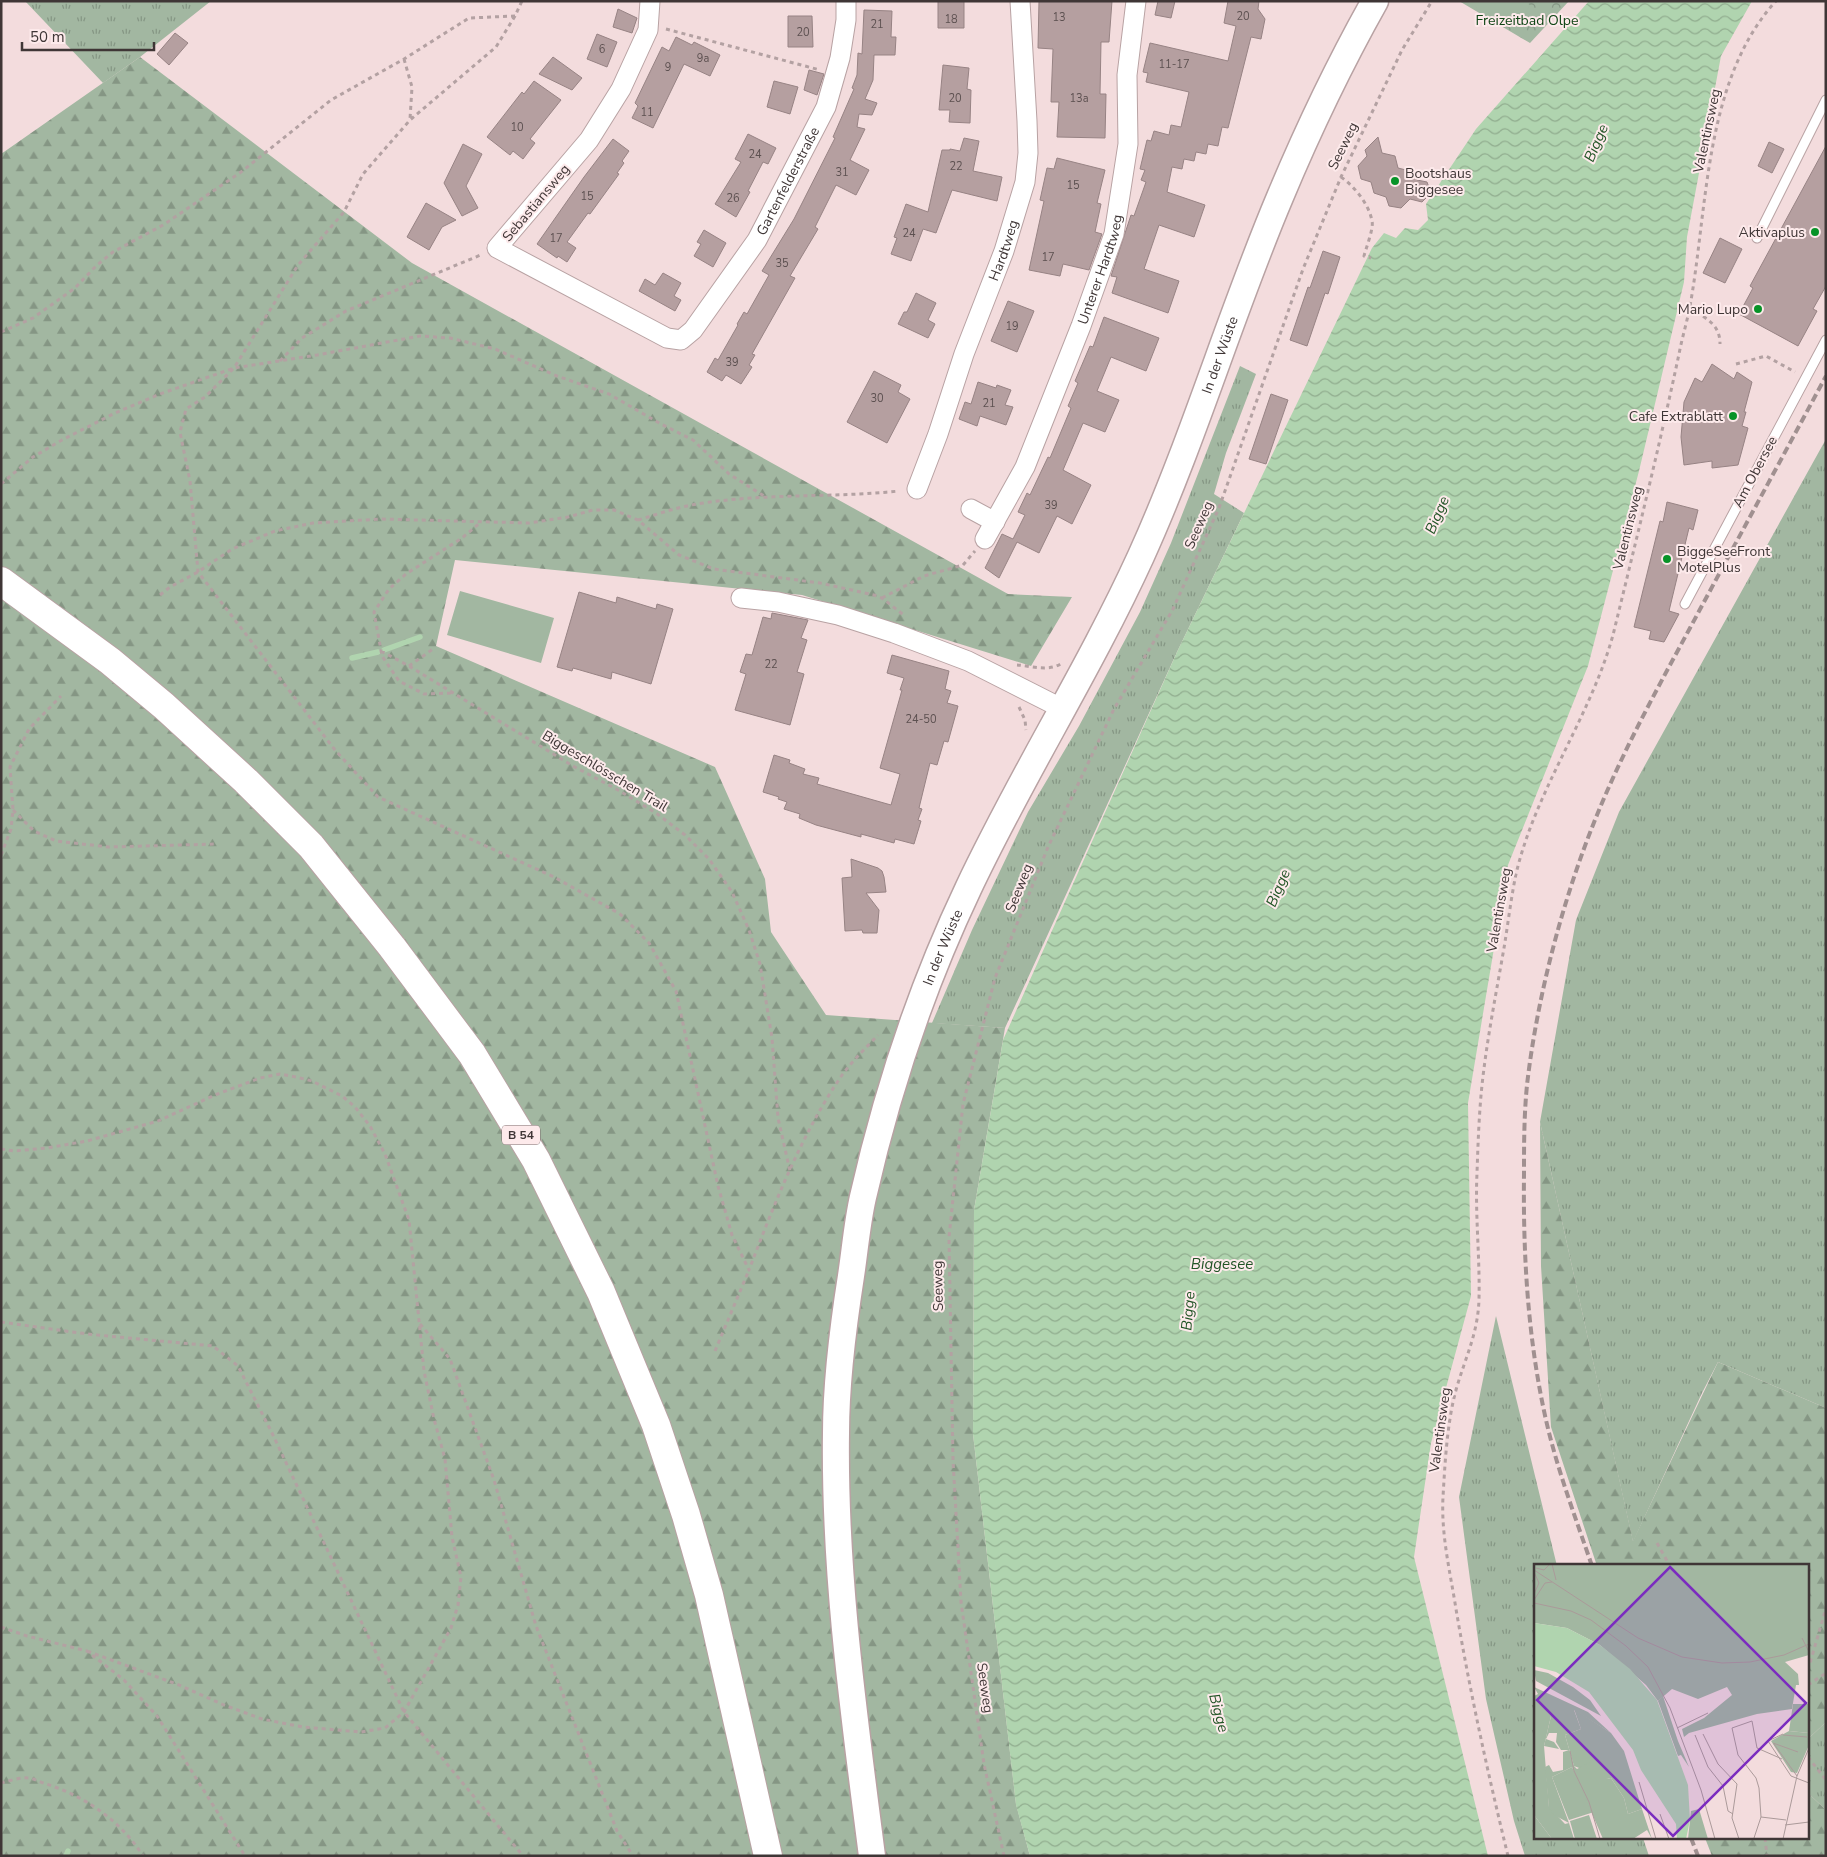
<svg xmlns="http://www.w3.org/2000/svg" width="1827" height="1857" font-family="'Nunito Sans',sans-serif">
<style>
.grass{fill:url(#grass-tufts)}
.forest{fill:url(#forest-firs)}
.park{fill:url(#park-crowns)}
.garden{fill:#a2b7a1}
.water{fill:url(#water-waves)}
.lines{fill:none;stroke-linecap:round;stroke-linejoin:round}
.stream{stroke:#b0d4af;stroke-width:5.5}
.building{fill:#b59fa0;stroke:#978384}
.service-casing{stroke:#b8a2a3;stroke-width:11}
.minor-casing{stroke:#b8a2a3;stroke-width:21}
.secondary-casing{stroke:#b8a2a3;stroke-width:29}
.primary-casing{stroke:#b8a2a3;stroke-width:30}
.path{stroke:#b3a1a2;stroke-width:3;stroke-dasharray:4 4;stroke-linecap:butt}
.service{stroke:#fff;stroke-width:9}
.minor{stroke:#fff;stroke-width:19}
.secondary{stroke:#fff;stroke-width:26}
.primary{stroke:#fff;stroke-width:28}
.rail{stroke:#a09090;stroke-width:4;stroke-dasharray:8 4;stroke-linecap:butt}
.poi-dot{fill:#079328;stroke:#fdeaeb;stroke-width:2}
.labels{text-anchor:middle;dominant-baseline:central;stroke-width:4;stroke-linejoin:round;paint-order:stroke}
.number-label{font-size:11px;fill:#5c5050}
.shield{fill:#fdeaeb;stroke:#786c6c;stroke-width:1}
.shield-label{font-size:12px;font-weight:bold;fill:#3f3636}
.park-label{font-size:14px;fill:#0f4515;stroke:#fdeaeb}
.street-label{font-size:14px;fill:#3f3636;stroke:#fdeaeb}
.poi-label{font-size:14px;fill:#3f3636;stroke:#fdeaeb;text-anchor:end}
.water-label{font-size:15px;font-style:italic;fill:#215425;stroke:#fdeaeb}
.inset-road{fill:none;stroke:#ab9a9a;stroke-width:1}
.view{fill:#7b2cbf;fill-opacity:0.15;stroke:#7b2cbf;stroke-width:2.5}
.inset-edge{fill:none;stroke:#3f3636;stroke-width:2.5}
</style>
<defs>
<pattern id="grass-tufts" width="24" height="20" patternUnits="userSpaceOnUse" patternTransform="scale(1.25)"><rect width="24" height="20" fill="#a2b7a1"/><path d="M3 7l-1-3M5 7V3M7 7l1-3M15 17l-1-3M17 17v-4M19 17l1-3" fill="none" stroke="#859684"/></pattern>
<pattern id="forest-firs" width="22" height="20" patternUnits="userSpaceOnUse" patternTransform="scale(1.25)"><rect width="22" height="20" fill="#a2b7a1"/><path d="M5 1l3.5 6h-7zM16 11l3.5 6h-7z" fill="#859684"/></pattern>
<pattern id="park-crowns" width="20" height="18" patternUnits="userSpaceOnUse" patternTransform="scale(1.25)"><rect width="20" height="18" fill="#a2b7a1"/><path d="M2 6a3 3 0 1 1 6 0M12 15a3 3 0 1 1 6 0" fill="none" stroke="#859684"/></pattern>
<pattern id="water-waves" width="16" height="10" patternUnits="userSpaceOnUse" patternTransform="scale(1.25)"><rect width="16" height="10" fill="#b0d4af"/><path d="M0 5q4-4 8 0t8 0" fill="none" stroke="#91ad8f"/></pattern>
</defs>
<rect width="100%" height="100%" fill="#f3dcdd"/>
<path class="grass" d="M25 1H211L140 57 103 83Z
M1240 366 1256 374 1226 453 1214 494 1244 513 1177 652 1005 1028 932 1023 972 930 1028 812 1079 726 1140 612 1171 543Z
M1826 439V1408L1718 1362 1702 1393 1633 1542 1540 1122 1576 920 1619 812Z
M1496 1316 1557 1566H1536V1838H1643L1649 1856H1525L1514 1821 1486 1699 1459 1497Z
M1826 1722V1810L1808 1793V1739Z"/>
<path class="forest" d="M140 57 412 263 1008 594 1072 597 1031 666 802 595 455 560 436 646 715 767 765 879 771 932 826 1015 1005 1028 974 1210 973 1434 1016 1804 1030 1856H1V154Z
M1540 1122 1633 1541 1718 1362 1826 1408V1722L1808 1739V1566H1597L1551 1427 1541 1266Z
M1808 1793 1826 1810V1856H1712L1705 1838H1808Z"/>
<path class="park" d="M1459 1H1569L1530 43Z"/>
<path class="garden" d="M1474 1H1524L1530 5 1515 30 1472 5Z
M460 591 554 618 541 663 447 635Z"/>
<path class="water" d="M1589 1H1752L1721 56 1687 237 1684 282 1639 471 1588 666 1508 865 1468 1103 1471 1296 1431 1443 1414 1557 1488 1856H1030L1016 1805 973 1434 974 1210 1003 1040 1177 652 1372 248 1384 233 1396 238 1405 228 1418 230 1428 220 1426 204 1476 129Z"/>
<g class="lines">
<path class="stream" d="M384 650 420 637
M352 658 378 652
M66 1856 68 1851"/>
</g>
<path class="building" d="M938 1H964V28H938Z
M1039 1H1112L1109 42H1101L1100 94H1106L1105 138 1057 137 1059 102H1051L1053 49 1038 48Z
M1158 1H1175L1171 18 1155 15Z
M1228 1H1259L1258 9 1265 19 1261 39 1251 37 1228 128 1222 127 1218 146 1208 144 1206 154 1196 152 1194 161 1184 159 1182 169 1172 167 1167 192 1205 205 1194 237 1159 225 1144 269 1179 281 1168 313 1112 293 1117 277 1111 276 1131 215 1134 216 1146 182 1141 180 1145 170 1140 169 1147 140 1151 141 1154 131 1169 135 1171 125 1181 127 1189 92 1146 82 1148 73 1143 72 1150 43 1228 61 1236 26 1224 23Z
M618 9 637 18 632 33 613 27Z
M864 10 892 11 891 37H896L895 55H874L873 80 865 99 877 103 872 115 859 114 857 127 865 129 850 160 869 170 856 195 836 185 815 227 818 229 790 276 795 278 752 354 755 355 749 365 752 367 741 384 726 375 722 381 707 372 715 358 718 360 738 325 737 324 744 312 747 314 769 275 762 271 794 219 835 138 833 137 854 89 852 88 857 75 858 53 862 54Z
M788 16H812L813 47H788Z
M175 33 188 43 169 65 157 54Z
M597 34 617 42 607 67 587 59Z
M676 37 692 45 694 42 720 55 710 76 684 64 653 128 632 118 638 106 635 103 662 47 669 51Z
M553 57 582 78 572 90 539 74Z
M943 65 969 68 967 89 971 90 970 123 949 122 950 110H939Z
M809 70 824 74 817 95 804 90Z
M534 81 561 100 530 139 535 143 523 159 513 151 510 155 487 137 522 92 524 94Z
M774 81 798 87 790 114 767 107Z
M748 134 776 148 768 164 763 162 748 191 750 192 736 217 715 204 741 162 735 159Z
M1378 137 1382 153 1395 156 1398 168 1410 171 1417 180 1427 182 1431 193 1422 202 1410 199 1401 208 1389 206 1386 197 1374 193 1371 182 1361 179 1358 166 1367 156 1365 150Z
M964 138 979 141 973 171 1002 177 997 201 952 190 936 233 923 229 911 261 891 254 897 238 894 237 906 204 928 212 942 150H950V149L960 151Z
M613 139 629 151 622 161 624 163 617 173 619 174 590 214 588 213 567 242 576 248 567 262 558 256 557 258 537 244 584 177Z
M1769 142 1784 149 1772 173 1758 166Z
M463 144 482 154 466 186 478 208 462 216 444 183Z
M1826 146V286L1813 309 1817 311 1798 346 1739 314 1753 288 1750 286Z
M1057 158 1105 170 1097 203 1101 204 1095 232 1102 234 1089 270 1063 264 1060 276 1029 270 1044 201 1040 200 1047 168 1054 169Z
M426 203 456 220 442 227 429 250 407 237Z
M704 230 726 243 713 267 694 256 701 244 697 242Z
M1720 238 1742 249 1725 283 1703 273Z
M1323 251 1340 257 1328 294 1325 293 1307 346 1290 340 1308 287 1310 288Z
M663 273 681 283 674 296 681 300 675 311 639 291 645 279 655 285Z
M916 293 936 303 928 320 935 324 928 338 898 324 904 312H907Z
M1008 301 1034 311 1017 352 991 341Z
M1104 317 1159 338 1146 371 1111 357 1097 391 1119 400 1105 432 1083 423 1063 470 1091 485 1072 524 1057 516 1039 553 1017 542 999 578 985 568 1002 534 1013 539 1025 515 1018 512 1027 493 1030 495 1048 457 1050 458 1071 408 1068 406 1078 383 1075 381 1090 346 1093 347Z
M1712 364 1734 379 1737 372 1752 382 1744 412H1746L1742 426 1748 428 1738 465 1712 468V461L1684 465 1681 437 1684 402 1695 378 1702 382Z
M874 371 901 385 898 392 910 399 887 443 847 422Z
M978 382 996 388 997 385 1011 390 1005 405 1013 407 1006 425 980 416 977 426 959 419 965 402 971 404Z
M1271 394 1288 400 1266 464 1249 459Z
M1667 502 1698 510 1693 530 1689 528 1669 611 1679 614 1664 642 1649 639 1651 631 1634 627 1660 521 1663 522Z
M579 592 616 603 617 597 656 609 657 604 673 609 651 684 612 672 611 679 573 668 572 671 557 667Z
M772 613 808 620 801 638 807 640 797 672 804 674 790 725 735 710 746 674 740 672 746 654 752 655 763 617 771 619Z
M892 655 949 671 945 689 951 691 947 703 958 706 948 742 944 741 937 765 930 763 919 808 922 809 918 820 921 821 914 844 895 839 894 843 861 834V837L816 825 799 818 800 814 784 809 787 802 778 799 779 797 763 792 774 755 790 760 789 763 805 769 803 774 819 778 817 784 891 805 900 774 880 768 902 690H900L904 678 887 673Z
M851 859 878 868 882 871 884 877 886 892 866 893 879 910 877 933H863L862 930 845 931 842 878 852 877Z"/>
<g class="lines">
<defs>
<path id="service" d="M1757 238 1826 100
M1685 604 1826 340"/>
<g id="minor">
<path id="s1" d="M650 1 648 30 621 89 589 140 497 248 667 338 681 340 693 330 757 240 826 107 840 58 846 20V1"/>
<path id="s2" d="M917 489 938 434 964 354 1004 251 1025 182 1028 153 1027 121 1020 1"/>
<path d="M971 509 995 522"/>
<path id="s3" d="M985 539 1025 467 1081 326 1114 234 1128 144 1127 75 1136 1"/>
<path d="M741 598 778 602 838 615 894 633 968 661 1063 709"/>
</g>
<g id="secondary">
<path id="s4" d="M872 1856C854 1715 834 1575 836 1433 836 1380 843 1327 851 1276 855 1250 857 1223 863 1197 887 1091 921 988 968 889 1021 776 1089 670 1141 556 1194 439 1230 315 1280 197 1308 130 1339 65 1375 1"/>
</g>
<path id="primary" d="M1 581 110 661 164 706 246 781 311 846 392 947 472 1054 536 1160 601 1292 656 1425 686 1515 709 1595 768 1856"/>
</defs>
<use href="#service" class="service-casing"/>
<use href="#minor" class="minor-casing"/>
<use href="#secondary" class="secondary-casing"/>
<use href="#primary" class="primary-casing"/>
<path class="path" d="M515 16 496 47 410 120 363 174 344 212 298 265 234 368 205 397 186 409 180 432 190 481 198 572 335 750 378 797 554 877 620 914 649 943 676 991 718 1186 732 1235 749 1270C773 1207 800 1138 838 1081 849 1064 864 1050 878 1035
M666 29 820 70
M404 59 412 87 410 119
M1341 177C1354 186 1369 204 1372 221 1374 228 1366 248 1364 256L1371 258
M1690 307C1705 319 1720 323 1720 344
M1 332 33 318 75 288 96 266 113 252 163 225 241 172 331 100 404 59 469 18 515 16 522 1
M280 361 302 338 346 311 483 254
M1736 364 1766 356 1795 372
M1 484 33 457 62 440 115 413 160 394 234 368 317 355 420 336 450 338 495 349 557 376 609 394 661 424 693 440 729 474 764 496
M638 520C658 514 678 507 697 504 764 493 832 498 899 491
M160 595 170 587 198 572 232 549 275 531 313 523 381 519 529 523 568 517 593 510H614L638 520 679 555 714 569 820 583 874 595 882 598 905 616
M882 598 924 576 963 565 975 551
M381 651 409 666 573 766 618 790 656 813 685 835 709 859 732 892 749 930 760 964 772 1038 778 1118 790 1171
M1017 665C1032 666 1050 672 1062 663
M409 666 433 649
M451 693 424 694 399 681 382 656 374 612 389 589 406 574 462 538 481 522
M1019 707 1025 720 1026 730
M13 810 34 831 56 841 109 847 217 844
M1 855 11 829 13 810 10 767 29 729 61 696
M1 1149 14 1151 47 1148 87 1141 158 1121 215 1095 260 1078 280 1074 296 1077 312 1081 342 1096 355 1107 370 1126 385 1154 409 1220 424 1371 434 1419 445 1459 452 1537 461 1577 458 1605 451 1628 404 1712 385 1728 361 1732 303 1727 262 1719 224 1705 179 1685 87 1651
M1 1322 87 1334 213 1346 238 1366 272 1433 404 1712 523 1856
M420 1324 450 1359 494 1480 536 1626 617 1831 633 1856
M715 1351 749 1270
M1657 1543 1670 1566
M1 1627 27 1636 87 1651 124 1680 157 1716 245 1856
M1808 1670 1826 1608
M1808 1685 1826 1673
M1808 1757 1826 1780
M1 1783C9 1781 20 1777 28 1778 33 1778 40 1782 46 1784 85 1796 121 1821 143 1856
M1765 1838 1767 1856
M1004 1856 984 1764 961 1602 953 1460 949 1237 963 1104 995 978 1048 847 1114 709 1172 611 1219 508 1303 269 1341 177 1402 50 1432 1
M1508 1856C1488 1774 1470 1692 1456 1609 1450 1571 1441 1535 1443 1497 1445 1463 1447 1423 1456 1390 1465 1358 1478 1334 1479 1299 1480 1257 1475 1215 1477 1173 1478 1144 1479 1114 1482 1085 1487 1039 1496 994 1504 948 1508 924 1511 898 1516 874 1536 789 1590 718 1613 635 1636 541 1659 448 1679 354 1682 338 1687 322 1690 306 1708 207 1704 80 1776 1"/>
<use href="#service" class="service"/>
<use href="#minor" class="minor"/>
<use href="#secondary" class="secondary"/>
<use href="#primary" class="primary"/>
<path class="rail" d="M1592 1566C1576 1519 1557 1469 1546 1420 1528 1340 1523 1257 1524 1174 1524 1145 1524 1115 1527 1085 1537 997 1563 898 1597 815 1623 751 1657 689 1690 628 1735 544 1781 460 1826 376
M1691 1838 1698 1856"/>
</g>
<g class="poi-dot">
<circle cx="1395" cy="181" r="5"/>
<circle cx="1815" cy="232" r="5"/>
<circle cx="1758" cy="309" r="5"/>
<circle cx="1733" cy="416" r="5"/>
<circle cx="1667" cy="559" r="5"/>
</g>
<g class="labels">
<g class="number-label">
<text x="1243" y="16">20</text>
<text x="1059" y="17">13</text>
<text x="951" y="19">18</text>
<text x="877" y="24">21</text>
<text x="803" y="32">20</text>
<text x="602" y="49">6</text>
<text x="703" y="58">9a</text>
<text x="1174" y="64">11-17</text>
<text x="668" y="67">9</text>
<text x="955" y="98">20</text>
<text x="1079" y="98">13a</text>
<text x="647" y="112">11</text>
<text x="517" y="127">10</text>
<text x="755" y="154">24</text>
<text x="956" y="166">22</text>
<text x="842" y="172">31</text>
<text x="1073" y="185">15</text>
<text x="587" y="196">15</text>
<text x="733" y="198">26</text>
<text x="909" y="233">24</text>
<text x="556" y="238">17</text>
<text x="1048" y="257">17</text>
<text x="782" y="263">35</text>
<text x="1012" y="326">19</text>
<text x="732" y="362">39</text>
<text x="877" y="398">30</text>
<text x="989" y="403">21</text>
<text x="1051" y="505">39</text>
<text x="771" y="664">22</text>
<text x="921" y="719">24-50</text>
</g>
<rect class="shield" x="502" y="1125.5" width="38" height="19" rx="4"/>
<g class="shield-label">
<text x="521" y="1135">B 54</text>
</g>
<g class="park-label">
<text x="1527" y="20">Freizeitbad Olpe</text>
</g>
<g class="street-label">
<text transform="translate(1707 131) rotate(-78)">Valentinsweg</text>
<text transform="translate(1343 146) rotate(-64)">Seeweg</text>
<text stroke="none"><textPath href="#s1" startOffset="695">Gartenfelderstraße</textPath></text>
<text transform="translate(536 203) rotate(-50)">Sebastiansweg</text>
<text stroke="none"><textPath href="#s2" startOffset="254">Hardtweg</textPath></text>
<text stroke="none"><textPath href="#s3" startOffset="294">Unterer Hardtweg</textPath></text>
<text stroke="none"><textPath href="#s4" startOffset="1580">In der Wüste</textPath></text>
<text transform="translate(1755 472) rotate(-62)">Am Obersee</text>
<text transform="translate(1199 525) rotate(-66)">Seeweg</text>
<text transform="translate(1628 528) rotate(-76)">Valentinsweg</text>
<text transform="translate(605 771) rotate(31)">Biggeschlösschen Trail</text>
<text transform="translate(1019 888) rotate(-68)">Seeweg</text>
<text transform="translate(1499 910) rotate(-80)">Valentinsweg</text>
<text stroke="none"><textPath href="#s4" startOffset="925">In der Wüste</textPath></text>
<text transform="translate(938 1286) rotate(-91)">Seeweg</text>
<text transform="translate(1440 1430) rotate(-82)">Valentinsweg</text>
<text transform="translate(985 1688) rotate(82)">Seeweg</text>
</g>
<g class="poi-label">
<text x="1405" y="173" text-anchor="start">Bootshaus<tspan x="1405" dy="16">Biggesee</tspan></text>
<text x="1805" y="232">Aktivaplus</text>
<text x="1748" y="309">Mario Lupo</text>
<text x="1723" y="416">Cafe Extrablatt</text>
<text x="1677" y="551" text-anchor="start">BiggeSeeFront<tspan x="1677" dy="16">MotelPlus</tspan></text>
</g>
<g class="water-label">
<text transform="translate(1596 143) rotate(-67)">Bigge</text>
<text transform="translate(1437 515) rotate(-67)">Bigge</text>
<text transform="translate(1278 888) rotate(-67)">Bigge</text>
<text x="1222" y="1264">Biggesee</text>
<text transform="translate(1188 1311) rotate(-85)">Bigge</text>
<text transform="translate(1219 1713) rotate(75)">Bigge</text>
</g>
</g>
<g transform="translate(1534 1564)">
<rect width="275" height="275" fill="#f3dcdd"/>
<path d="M0 106 14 109 39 123 56 136 67 152 2 117ZM129 132 144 177 155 203 147 191 144 192 124 137ZM0 140H13L17 152 10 182 15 243 31 260 35 259 40 275H18L0 251ZM259 140H275V169L255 167ZM40 145 77 169 90 187 108 245 94 250 90 234 77 214 73 215 40 202 31 171 47 165ZM38 203 60 248 35 256 18 213Z" fill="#a2b7a1"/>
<path d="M0 0H275V91L251 98 264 110 265 121H262L258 145 223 150 155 169 150 173 148 165 170 154 198 131 193 123 164 135 138 125 124 137 112 121 66 81 33 64 0 59ZM0 123 54 148 77 169 40 146 47 165 31 171 40 202 43 205 56 198 61 208 69 204 73 215 77 214 90 234 94 250 108 245 118 275 113 266 99 275H69L38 203 18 213 35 259 20 251 15 244 11 203 15 201 19 208 29 206V188L35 186H27L22 178 23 169H15L12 175 20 178 25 185 10 182 17 152 13 148V140H0V132L4 130ZM0 251 18 275H0Z" fill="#a2b7a1"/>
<path d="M255 167 275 169V181L263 209 257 208 237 177ZM165 245 174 275H154L157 247Z" fill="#a2b7a1"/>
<path d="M55 251 63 275H41L36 257Z" fill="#a2b7a1"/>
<path d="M0 59 33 64 66 81 96 105 123 136 154 221 156 256 152 275H143L142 260 107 206 99 186 55 128 22 108 0 102Z" fill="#b0d4af"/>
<path class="inset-road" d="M18 0 22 16M2 4 10 6 16 0M0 6 104 74 148 93 188 99 216 98 250 91 275 80M0 8 5 19 0 30M0 36 11 19 18 18M0 39 37 47 57 56 92 82 114 103 136 144 167 226 181 275M268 74 275 88M143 164 174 149M169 170 184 200 203 220 198 254 205 275M161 171 174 203 189 222 194 247 199 250M249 171 273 173M234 177 257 212 275 219M234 177 249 170M239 179 264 188M240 180 263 212M36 187 40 207 55 238 66 275M105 218 122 275M126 250 135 275M227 253 252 256M251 261 275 258M220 274 227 253 225 224 222 214 204 191 198 164 218 157 223 184 248 195M249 275 263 212 275 184"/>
<path class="view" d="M136 3 272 139 139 272 3 136Z"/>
<rect width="275" height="275" class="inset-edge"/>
</g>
<rect width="1827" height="1857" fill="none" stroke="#3f3636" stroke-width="5"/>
<path d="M22 42v8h132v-8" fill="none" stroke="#3f3636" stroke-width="2.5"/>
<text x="30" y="42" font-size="15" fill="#3f3636" stroke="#fdeaeb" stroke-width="4" paint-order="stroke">50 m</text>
</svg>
